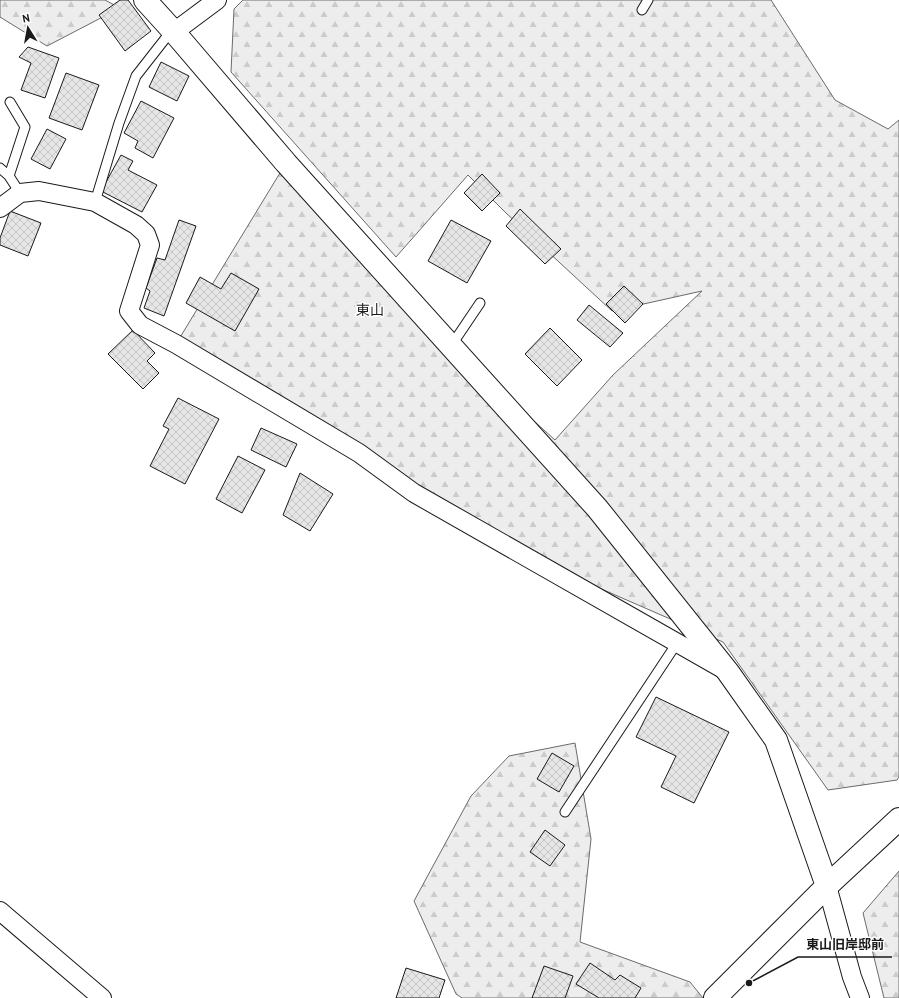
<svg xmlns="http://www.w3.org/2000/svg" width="899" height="998" font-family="'PT Sans','Noto Sans JP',sans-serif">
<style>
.forest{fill:url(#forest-firs);stroke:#6a6a6a}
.building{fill:url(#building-cross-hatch);stroke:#1a1a1a}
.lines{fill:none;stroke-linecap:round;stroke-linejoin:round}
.service-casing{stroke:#1a1a1a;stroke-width:11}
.minor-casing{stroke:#1a1a1a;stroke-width:20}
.tertiary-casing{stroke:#1a1a1a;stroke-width:24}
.service{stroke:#fff;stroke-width:9}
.minor{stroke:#fff;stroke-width:18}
.tertiary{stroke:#fff;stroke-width:22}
.labels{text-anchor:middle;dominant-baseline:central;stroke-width:3;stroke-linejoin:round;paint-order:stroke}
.quarter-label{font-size:14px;fill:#1a1a1a;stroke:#fff}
.leader{fill:none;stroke:#1a1a1a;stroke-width:1.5}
.callout-dot{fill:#1a1a1a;stroke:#fff;stroke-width:1.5}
.callout-label{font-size:13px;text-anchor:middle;font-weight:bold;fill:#1a1a1a;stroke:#fff;stroke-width:3;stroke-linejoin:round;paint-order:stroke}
</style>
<defs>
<pattern id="forest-firs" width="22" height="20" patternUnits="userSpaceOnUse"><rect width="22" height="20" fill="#ededed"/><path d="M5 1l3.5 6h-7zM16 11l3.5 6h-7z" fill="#cbcbcb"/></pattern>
<pattern id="building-cross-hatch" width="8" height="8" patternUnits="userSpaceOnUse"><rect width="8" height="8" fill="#e6e6e6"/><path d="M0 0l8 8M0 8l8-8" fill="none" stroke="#c5c5c5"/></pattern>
</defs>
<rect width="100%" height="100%" fill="#fff"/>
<path class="forest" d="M0 0H105L120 8 47 46 0 17Z
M243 0H771L835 100 888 129 899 120V777L897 780 828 790 723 642 528 557 176 344 286 163 451 346 555 440 613 375 702 291 612 311 506 213 468 175 396 257 231 72 234 9Z
M575 743 591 839 580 942 690 982 703 998H462L456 994 414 901 471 796 509 756Z
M899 871V998H884L863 913Z"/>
<path class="building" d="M120 0H128L151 31 125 51 99 15Z
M28 47 59 58 45 98 21 90 31 63 19 57Z
M161 62 189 76 177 101 149 87Z
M66 73 99 85 82 130 49 118Z
M141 101 174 118 153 158 135 148 138 141 124 133Z
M47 129 66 139 50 169 31 159Z
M121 155 133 161 128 170 157 185 142 212 101 191Z
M482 174 500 193 482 211 464 193Z
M520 209 561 249 545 264 506 226Z
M10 211 41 223 28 256 0 245V238Z
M179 220 196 226 164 316 144 308 150 291 146 288 157 258 165 260Z
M451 220 491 241 467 283 428 261Z
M231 273 259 289 235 331 186 303 200 277 221 289Z
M624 286 643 304 625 323 606 304Z
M589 305 623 333 610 347 577 320Z
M550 328 582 360 557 386 525 354Z
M133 330 155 353 147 361 159 373 143 389 108 354Z
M178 398 219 419 185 484 150 466 169 429 163 426Z
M261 428 297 444 286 467 251 450Z
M238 456 265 470 242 513 216 499Z
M300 473 333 494 310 531 283 515Z
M656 697 729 732 694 803 661 787 676 756 636 737Z
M552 753 574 766 559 792 537 779Z
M545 830 565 845 550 866 530 852Z
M590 963 615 980 620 975 641 988 635 998H599L576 984Z
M544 966 573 976 565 998H532Z
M406 968 445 980 439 998H396Z"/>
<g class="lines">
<defs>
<path id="service" d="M642 10 648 0
M0 168 9 176 20 193
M9 176 25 127 10 102
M95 202 119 123 136 76 172 30
M451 346 480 303
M565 812 677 643"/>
<path id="minor" d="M174 32 217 0
M0 208 20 193 39 191 95 202 136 225 146 234 150 245 129 311 140 325 176 344 359 453 414 493 723 669
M827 886 852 977 860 998
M0 911 102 998"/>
<path id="tertiary" d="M145 0 174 32 286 163 597 508 728 672 776 740 827 886
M715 998 827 886 899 819"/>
</defs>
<use href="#service" class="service-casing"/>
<use href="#minor" class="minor-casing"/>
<use href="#tertiary" class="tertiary-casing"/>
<use href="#service" class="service"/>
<use href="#minor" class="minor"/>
<use href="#tertiary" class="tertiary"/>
</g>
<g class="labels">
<g class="quarter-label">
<text x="370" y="310">東山</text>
</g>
</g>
<path class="leader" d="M749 983L798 957H892"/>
<circle class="callout-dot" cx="749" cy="983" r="4"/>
<g class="callout-label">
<text x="845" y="949">東山旧岸邸前</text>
</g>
<g transform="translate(28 28) rotate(349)" stroke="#ffffff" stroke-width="3" paint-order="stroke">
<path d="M0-3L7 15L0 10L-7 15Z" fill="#1a1a1a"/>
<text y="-6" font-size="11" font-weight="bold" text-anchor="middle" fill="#1a1a1a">N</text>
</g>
</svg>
